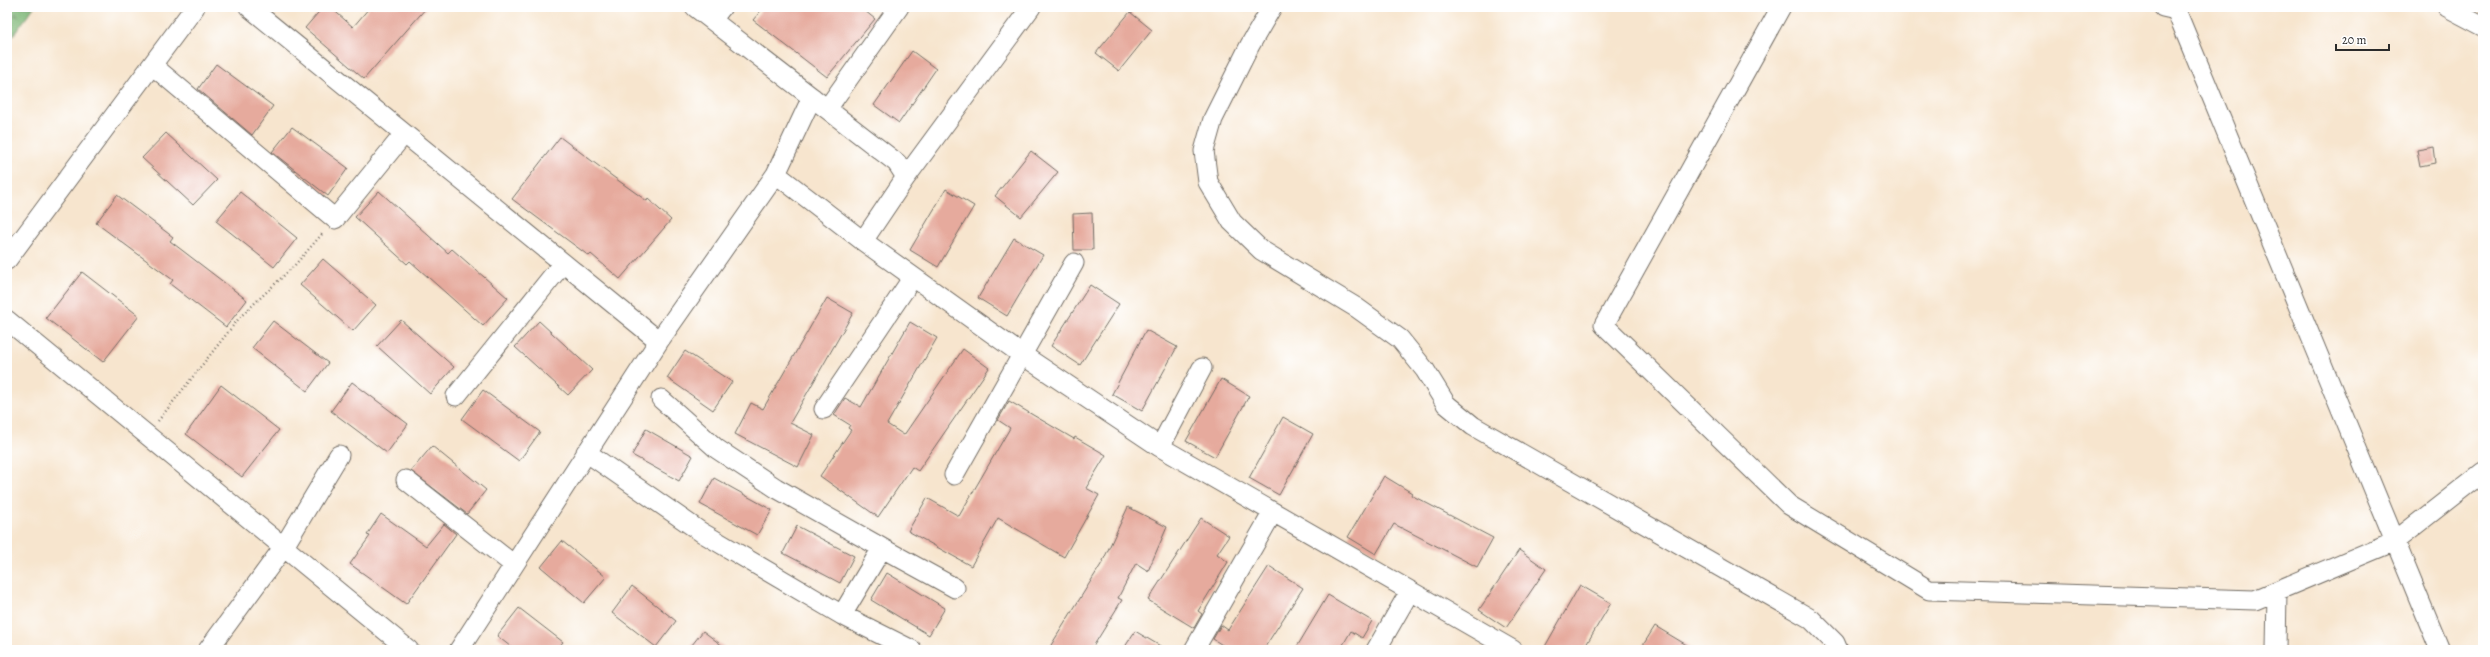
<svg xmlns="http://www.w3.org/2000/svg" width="2490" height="657" font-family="Alegreya,serif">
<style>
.forest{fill:url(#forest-firs);stroke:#547050}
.building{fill:#e6aa9d}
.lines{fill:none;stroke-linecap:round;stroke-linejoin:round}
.minor-casing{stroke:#726c64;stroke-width:21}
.path{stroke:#726c64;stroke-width:2.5;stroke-dasharray:1 3;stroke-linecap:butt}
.minor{stroke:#fff;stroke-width:19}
</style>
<defs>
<pattern id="forest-firs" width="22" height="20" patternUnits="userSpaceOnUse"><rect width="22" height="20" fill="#7db674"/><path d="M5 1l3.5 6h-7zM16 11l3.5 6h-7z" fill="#67945f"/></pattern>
</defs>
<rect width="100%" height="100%" fill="#fff"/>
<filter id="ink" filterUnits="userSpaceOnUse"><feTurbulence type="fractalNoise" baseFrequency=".025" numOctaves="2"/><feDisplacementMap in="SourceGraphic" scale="8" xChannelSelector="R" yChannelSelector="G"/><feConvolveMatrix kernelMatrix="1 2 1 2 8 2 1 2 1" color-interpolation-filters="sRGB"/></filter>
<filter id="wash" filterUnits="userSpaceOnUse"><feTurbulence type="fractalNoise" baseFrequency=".012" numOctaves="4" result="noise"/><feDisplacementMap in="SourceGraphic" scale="16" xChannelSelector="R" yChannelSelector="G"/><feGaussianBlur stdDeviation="0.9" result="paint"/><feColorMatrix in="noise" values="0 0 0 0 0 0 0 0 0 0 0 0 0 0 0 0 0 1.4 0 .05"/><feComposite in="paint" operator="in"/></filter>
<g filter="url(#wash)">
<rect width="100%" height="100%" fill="#f7e5ce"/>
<path class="forest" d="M7 7H34L7 44Z"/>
<g id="blocks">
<path class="building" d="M323 7H330L353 27 370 7H427L364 79 305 28Z
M764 7H860L875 19 827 77 753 20Z
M1130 12 1152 30 1119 71 1096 53Z
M912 51 936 69 899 123 874 105Z
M216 64 273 106 252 135 198 89Z
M292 127 348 168 328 196 272 152Z
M166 133 217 180 193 205 142 158Z
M560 137 612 176 647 201 648 199 671 220 620 279 591 254 589 256 512 199Z
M2434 147 2436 163 2420 166 2417 150Z
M1031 151 1058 172 1021 217 995 196Z
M946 189 974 206 938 267 910 250Z
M379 191 448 253 452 249 508 298 483 326 410 261 407 264 355 217Z
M240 192 297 238 274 267 216 221Z
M117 195 173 237 170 241 247 300 226 327 170 284 173 280 96 223Z
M1092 213 1093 250H1074L1073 214Z
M1014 238 1043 255 1007 316 978 298Z
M323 259 376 305 353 331 300 285Z
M82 272 139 316 103 362 46 318Z
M1090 285 1119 304 1080 365 1051 346Z
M827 298 853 313 790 423 814 435 798 467 735 434 751 403 763 409Z
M401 320 454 367 430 394 377 346Z
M273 321 328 363 307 391 252 348Z
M539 321 592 370 568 395 515 347Z
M910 322 937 338 887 424 904 435 963 349 989 368 918 471 912 467 878 517 820 476 851 430 848 428 850 425 834 415 845 398 861 407Z
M1146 330 1177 347 1142 411 1112 394Z
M685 351 732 382 713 410 667 378Z
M1221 379 1249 396 1215 457 1186 441Z
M352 382 408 424 387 453 331 411Z
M221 385 279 430 242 477 186 434Z
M483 390 540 432 519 461 462 419Z
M1009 401 1074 439 1075 437 1106 455 1086 488 1099 495 1064 557 998 518 971 566 908 531 927 498 959 516 1010 428 998 420Z
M1283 417 1313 434 1279 495 1249 478Z
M646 429 693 456 679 481 632 455Z
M432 446 486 490 467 514 411 471Z
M1384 476 1412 493 1411 495 1493 538 1477 567 1394 524 1376 554 1348 537Z
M714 478 772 510 757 535 700 504Z
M1128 507 1167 527 1148 571 1136 563 1118 598 1122 600 1091 650H1048L1102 563Z
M381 514 426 546 444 524 456 534 406 604 350 564 370 536 367 535Z
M1201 518 1229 536 1217 554 1228 562 1198 611 1202 614 1194 628 1148 600Z
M797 526 854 556 840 583 783 553Z
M562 541 606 577 584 603 541 567Z
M1519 550 1546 569 1506 628 1479 610Z
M1269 566 1303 588 1263 650H1230L1213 639 1221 625 1228 630Z
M887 573 945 608 929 635 871 600Z
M1580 585 1611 603 1583 650H1543Z
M632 586 676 621 656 647 612 613Z
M1328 595 1372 621 1362 638 1351 631 1340 650H1295Z
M519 608 563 642 556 650H515L497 636Z
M1655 626 1695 650H1640Z
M703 631 728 650H688Z
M1135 631 1167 650H1123Z"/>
</g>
</g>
<g filter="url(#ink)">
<use href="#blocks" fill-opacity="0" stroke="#726c64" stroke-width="1"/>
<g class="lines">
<defs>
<path id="minor" d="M249 7 659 341 459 650
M695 7 897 163 906 177 863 241
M1272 7 1250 45 1213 119 1204 151 1208 182 1232 222 1261 250 1357 308 1400 339 1425 370 1446 404 1473 426 1811 619 1835 643 1838 650
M1781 7 1604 325 1789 505 1929 590 2255 600 2395 541 2483 472
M2163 7 2176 10 2440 650
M2447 7 2483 26
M712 20 722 7
M152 65 335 219 404 134
M827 109 899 7
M776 174 863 241 1021 354 1160 447 1513 650
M906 177 1031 7
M7 260 195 7
M7 320 409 650
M659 341 776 174 812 97
M456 396 563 263
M661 399 717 449 776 488 882 548
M824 409 913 277
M1160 447 1202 368
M586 452 701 532 842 615 912 650
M954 475 1074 263
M406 480 514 565
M842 615 882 548 955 588
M208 650 283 548 339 455
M1194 650 1273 512
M1376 650 1410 591
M2276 650 2277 591"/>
</defs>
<use href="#minor" class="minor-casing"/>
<path class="path" d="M158 421 240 317 294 266 323 233"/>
<use href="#minor" class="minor"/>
</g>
</g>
<rect width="2490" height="657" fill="none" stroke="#fff" stroke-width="24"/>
<path d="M2336 44v6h53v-6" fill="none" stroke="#2b2b2b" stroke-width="2"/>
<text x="2342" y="44" font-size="12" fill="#2b2b2b" stroke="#ffffff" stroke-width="3" paint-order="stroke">20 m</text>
</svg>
